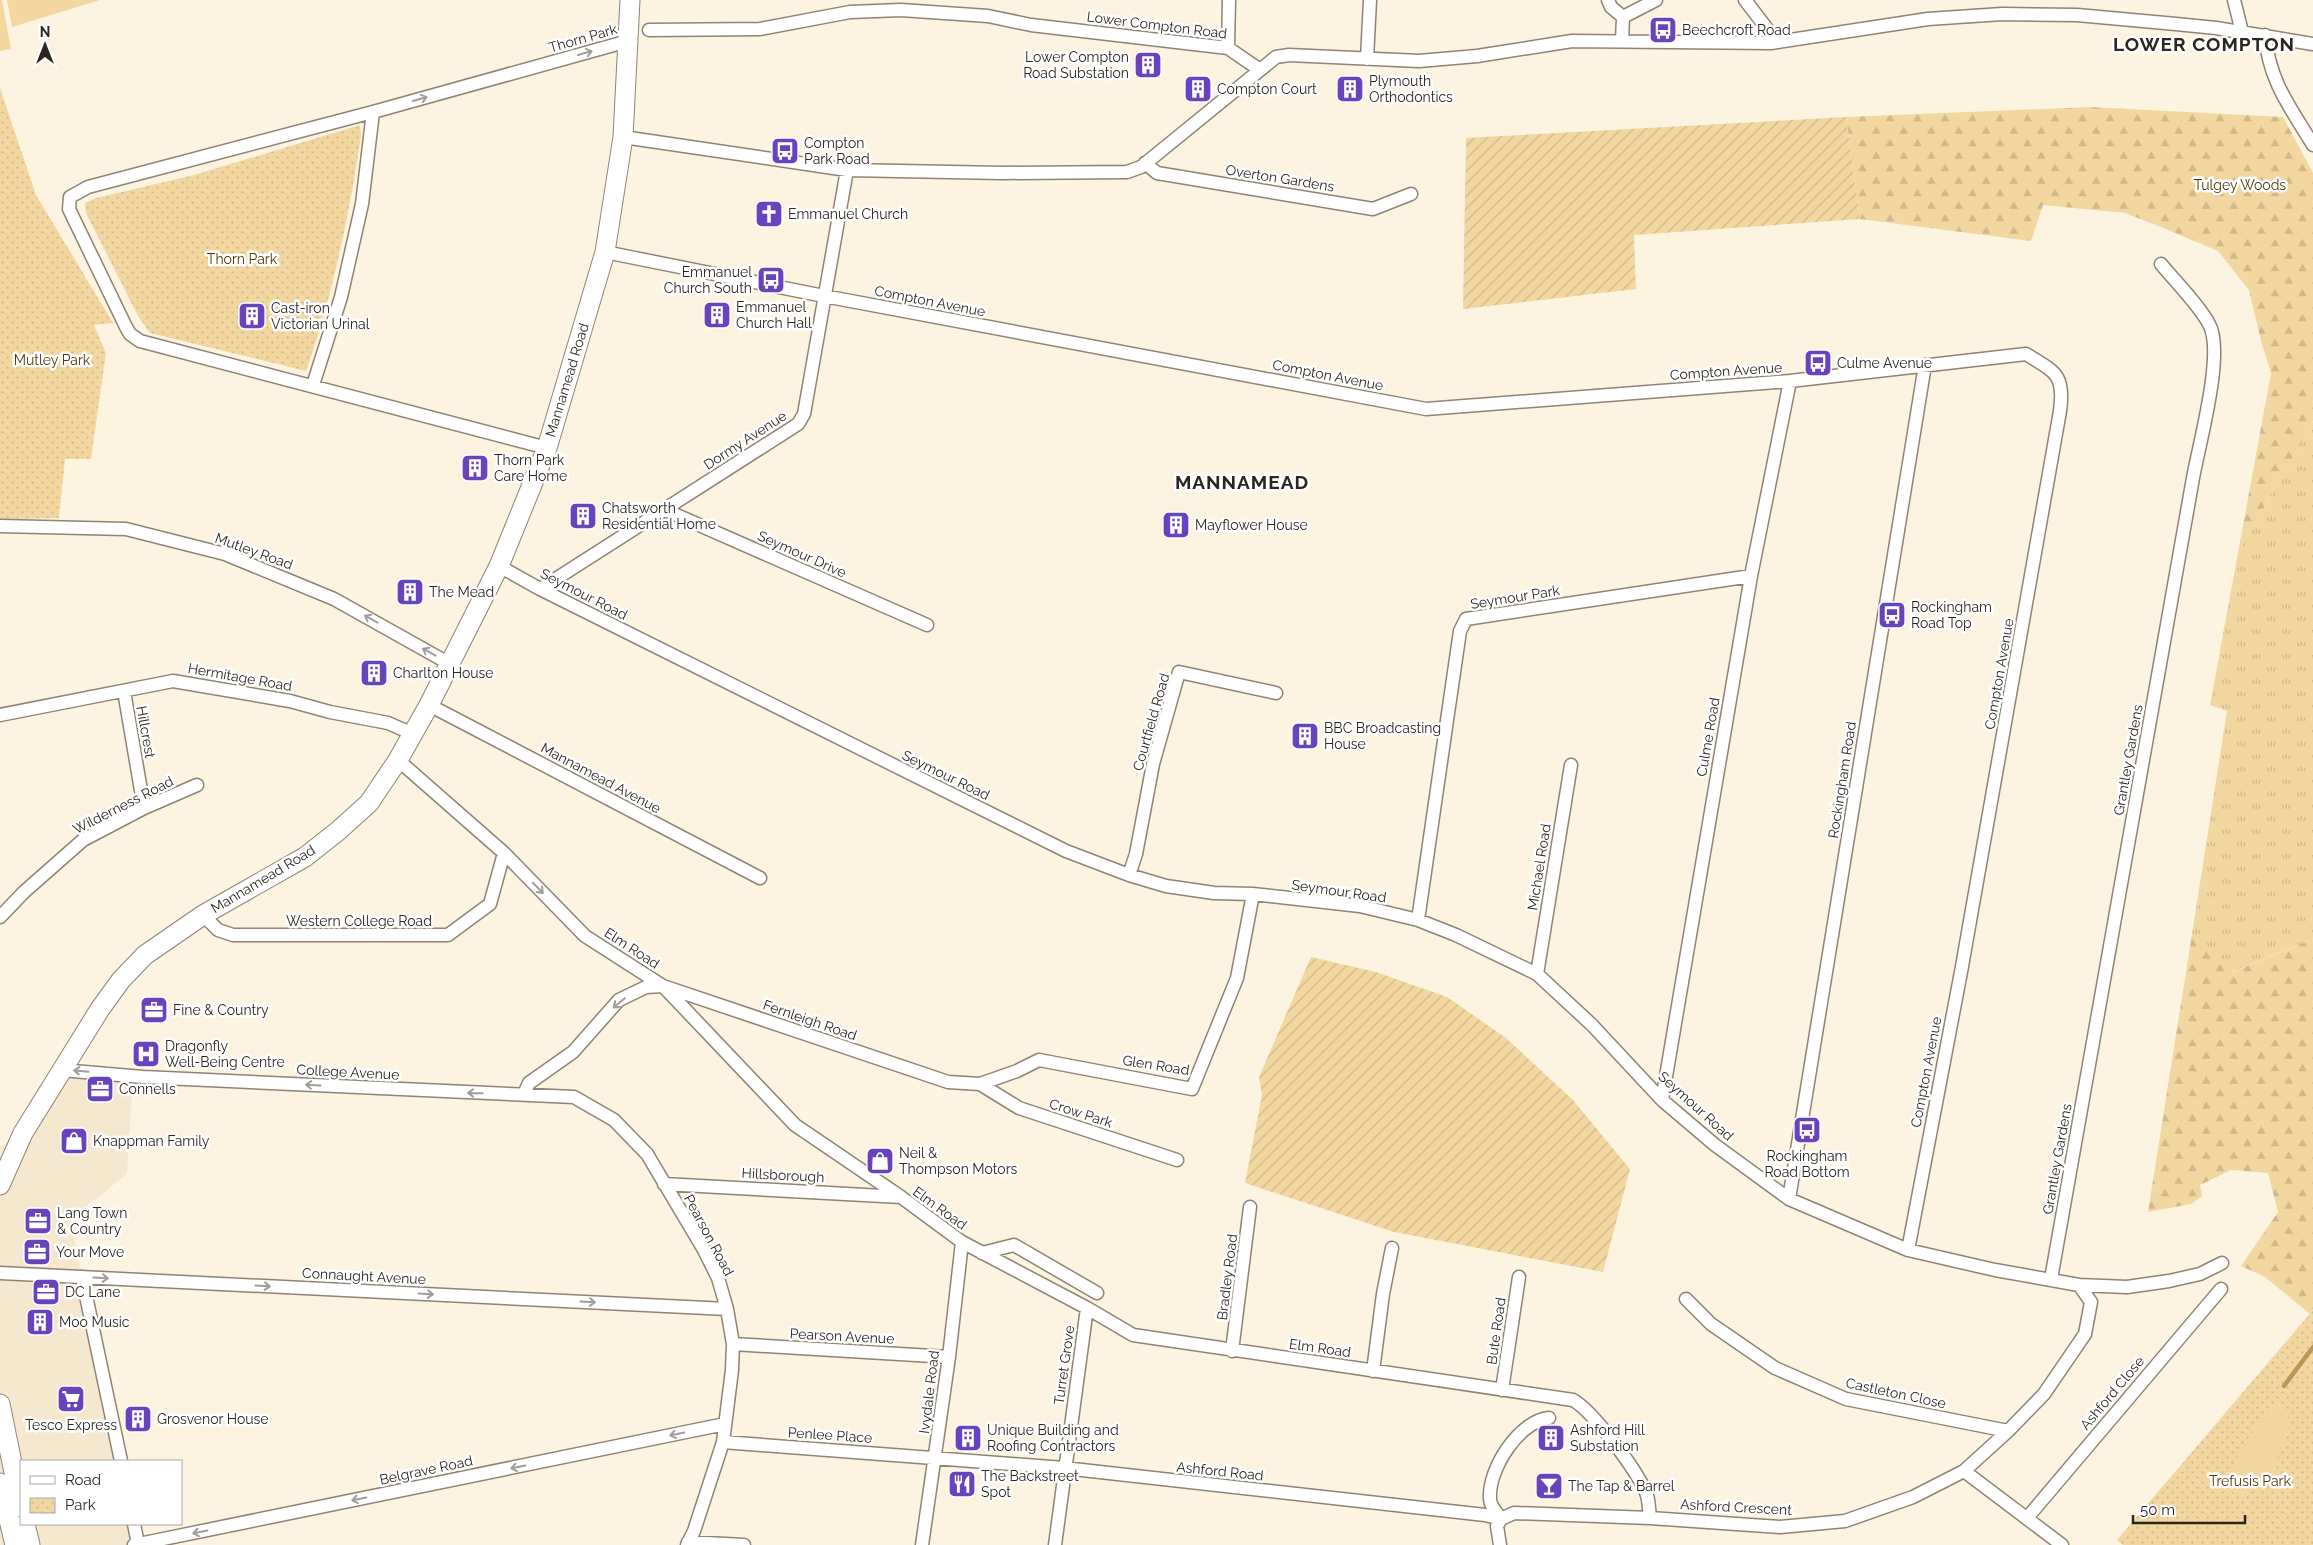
<svg xmlns="http://www.w3.org/2000/svg" width="2313" height="1545" font-family="Raleway,sans-serif">
<style>
.built{fill:#f6e8cf}
.grass{fill:url(#grass-tufts)}
.forest{fill:url(#forest-firs)}
.park{fill:url(#park-dots)}
.garden{fill:url(#garden-furrows)}
.pitch{fill:#f3d7a1}
.lines{fill:none;stroke-linecap:round;stroke-linejoin:round}
.stream{stroke:#b99856;stroke-width:4.5}
.street-casing{stroke:#8d8474;stroke-width:15}
.secondary-casing{stroke:#8d8474;stroke-width:21}
.street{stroke:#fff;stroke-width:12}
.secondary{stroke:#fff;stroke-width:19}
.oneway{stroke:#a09e9b}
.labels{text-anchor:middle;dominant-baseline:central;stroke-width:5;stroke-linejoin:round;paint-order:stroke}
.street-label{font-size:14px;fill:#2b2720;stroke:#fff}
.poi-label{font-size:14px;fill:#2b2720;stroke:#fff;text-anchor:start}
.park-label{font-size:14px;fill:#513a02;stroke:#fff}
.district-label{font-size:19px;font-weight:bold;letter-spacing:1px;fill:#2b2720;stroke:#fff}
</style>
<defs>
<pattern id="grass-tufts" width="24" height="20" patternUnits="userSpaceOnUse" patternTransform="scale(1.25)"><rect width="24" height="20" fill="#f3d7a1"/><path d="M3 7l-1-3M5 7V3M7 7l1-3M15 17l-1-3M17 17v-4M19 17l1-3" fill="none" stroke="#d0b98a"/></pattern>
<pattern id="forest-firs" width="22" height="20" patternUnits="userSpaceOnUse" patternTransform="scale(1.25)"><rect width="22" height="20" fill="#f3d7a1"/><path d="M5 1l3.5 6h-7zM16 11l3.5 6h-7z" fill="#d0b98a"/></pattern>
<pattern id="park-dots" width="8" height="8" patternUnits="userSpaceOnUse" patternTransform="scale(1.25)"><rect width="8" height="8" fill="#f3d7a1"/><path d="M2 2h.1M6 6h.1" fill="none" stroke="#d0b98a" stroke-width="1.8" stroke-linecap="round"/></pattern>
<pattern id="garden-furrows" width="10" height="10" patternUnits="userSpaceOnUse" patternTransform="scale(1.25)"><rect width="10" height="10" fill="#f3d7a1"/><path d="M-1 1l2-2M0 10L10 0M9 11l2-2" fill="none" stroke="#d0b98a"/></pattern>
</defs>
<rect width="100%" height="100%" fill="#fcf3e1"/>
<path class="built" d="M61 1071 133 1076 127 1174 78 1213 74 1241 121 1461H21V1524H134L139 1545H0V1147L23 1133Z"/>
<path class="grass" d="M2313 421V939L2231 972 2192 934 2227 711 2210 705 2238 553Z"/>
<path class="forest" d="M2090 107 2283 117 2313 173V421L2238 553 2271 373 2261 341 2249 290 2218 251 2161 227 2125 213 2043 205 2031 241 1860 219 1846 117Z
M2192 934 2232 972 2313 939V1310L2310 1314 2265 1277 2241 1266 2278 1212 2268 1173 2231 1170 2200 1185 2202 1196 2191 1204 2148 1212Z"/>
<path class="park" d="M0 88 36 195 113 323 94 325 106 353 91 459H65L59 518 0 519Z
M360 125 361 136C349 216 333 295 306 371L150 333 138 316 86 213 85 203 96 198 194 175Z
M2313 1310V1545H2123L2117 1540Z"/>
<path class="garden" d="M1846 117 1860 219 1634 235 1636 289 1463 309 1466 138Z
M1311 957 1376 972 1447 997 1506 1038 1573 1100 1630 1169 1603 1272 1394 1232 1245 1183 1262 1095 1259 1077Z"/>
<path class="pitch" d="M0 0H2L11 49 0 51Z
M7 0H100L12 27Z
M2280 1404C2298 1419 2283 1443 2277 1459 2275 1464 2278 1470 2275 1475 2271 1481 2262 1486 2256 1490L2250 1488 2245 1494 2235 1495 2227 1485C2231 1464 2260 1413 2280 1404Z"/>
<g class="lines">
<path class="stream" d="M2284 1386 2313 1347"/>
<defs>
<path id="street" d="M1608 0 1611 7 1623 17
M1745 0 1768 30 1771 43
M2234 0 2242 32
M649 30 760 29 850 12 901 10 988 16 1031 25 1228 48 1260 70
M2265 35C2269 81 2290 107 2313 145
M1622 41 1623 17 1656 0
M1228 48 1229 0
M1367 59 1370 0
M623 137 847 170 1002 173 1127 172 1141 167 1276 57 1289 55 1419 61 1477 56 1572 41 1771 43 1928 19 2002 14 2077 15 2176 24 2216 28 2313 44
M1145 163 1157 173 1373 209 1411 194
M605 252 824 296 1426 409 1790 381 2026 354C2055 372 2065 374 2060 411L1961 972 1908 1250
M313 385 341 297 362 204 373 112
M547 448 140 341 130 334 126 327 69 209 70 197 88 187 373 112 628 41
M665 510 927 625
M0 526 126 529 225 554 334 599 450 664
M499 566 540 589 1066 851 1129 875 1166 886 1214 893 1253 894 1360 906 1418 920 1456 935 1537 974 1592 1025 1662 1100 1715 1145 1789 1199 1908 1250 1995 1270 2079 1285 2127 1287 2169 1281 2200 1274 2222 1263
M540 589 798 424 804 414 847 170
M124 691 144 808
M429 705 760 878
M0 715 173 681 290 701 330 712 388 723 413 734
M398 760 504 853 585 936 663 986 795 1125 901 1197 962 1242 1087 1308 1133 1335 1573 1400C1594 1412 1638 1472 1647 1495 1649 1502 1649 1510 1650 1518
M1129 875 1136 854 1153 764 1179 672 1276 693
M203 915 218 930 233 935H448L490 904 504 853
M0 917 24 892 83 840 144 808 197 785
M1418 920 1460 631 1466 619 1751 576
M1537 974 1571 765
M61 1070 143 1077 574 1097 614 1120 647 1154 704 1250 718 1278 727 1309 733 1344 732 1370 723 1442 694 1531 687 1545
M980 1084 1019 1108 1177 1160
M524 1094 529 1083 573 1052 619 1000 646 987 663 986 948 1082 980 1084 1017 1071 1039 1060 1192 1089 1237 978 1253 894
M1662 1100 1751 576 1790 381
M664 1184 901 1197
M1789 1199 1925 365
M982 1253 1014 1245 1097 1293
M0 1273 727 1309
M82 1277 121 1461
M2051 1279 2193 478C2199 444 2225 352 2209 324 2200 306 2174 280 2161 264
M1686 1299 1711 1324 1775 1368 1846 1399 2008 1431
M733 1344 949 1357
M1232 1351 1250 1207
M1373 1371 1383 1294 1392 1248
M1502 1390 1519 1277
M723 1442 1064 1468 1485 1515 1501 1519
M1964 1471 2062 1545
M2027 1518 2221 1289
M1501 1519C1497 1513 1490 1506 1490 1499 1488 1469 1519 1421 1549 1418
M134 1524 138 1544
M688 1542 744 1545
M134 1545 725 1424
M922 1545 949 1357 962 1242
M1055 1545 1087 1308
M1500 1545 1497 1526 1501 1519 1514 1513 1650 1518 1780 1527 1845 1521 1913 1497 1964 1471 2008 1431 2044 1394 2085 1334 2091 1302 2079 1285"/>
<path id="secondary" d="M0 1185 23 1133 100 1009 121 980 145 955 203 915 305 857 338 831 369 803 398 760 429 705 499 566 547 448 605 252 623 137 630 0
M0 1404 21 1507
M0 1483 15 1545
M25 1524 30 1545"/>
</defs>
<use href="#street" class="street-casing"/>
<use href="#secondary" class="secondary-casing"/>
<use href="#street" class="street"/>
<use href="#secondary" class="secondary"/>
</g>
<defs><path id="oneway-shaft" d="M-6 0H5M1.5-3L5.5 0L1.5 3" fill="none" stroke-width="1.6" stroke-linecap="round" stroke-linejoin="round" transform="scale(1.25)"/></defs>
<g class="oneway">
<use href="#oneway-shaft" transform="translate(585 53) rotate(-16)"/>
<use href="#oneway-shaft" transform="translate(420 99) rotate(-16)"/>
<use href="#oneway-shaft" transform="translate(371 619) rotate(-151)"/>
<use href="#oneway-shaft" transform="translate(429 652) rotate(-151)"/>
<use href="#oneway-shaft" transform="translate(538 888) rotate(46)"/>
<use href="#oneway-shaft" transform="translate(619 1003) rotate(140)"/>
<use href="#oneway-shaft" transform="translate(81 1071) rotate(-175)"/>
<use href="#oneway-shaft" transform="translate(313 1085) rotate(-177)"/>
<use href="#oneway-shaft" transform="translate(475 1093) rotate(-179)"/>
<use href="#oneway-shaft" transform="translate(101 1278) rotate(3)"/>
<use href="#oneway-shaft" transform="translate(263 1286) rotate(3)"/>
<use href="#oneway-shaft" transform="translate(426 1294) rotate(3)"/>
<use href="#oneway-shaft" transform="translate(588 1302) rotate(3)"/>
<use href="#oneway-shaft" transform="translate(677 1434) rotate(168)"/>
<use href="#oneway-shaft" transform="translate(518 1467) rotate(168)"/>
<use href="#oneway-shaft" transform="translate(359 1499) rotate(168)"/>
<use href="#oneway-shaft" transform="translate(200 1532) rotate(168)"/>
</g>
<defs>
<symbol id="bus-square" viewBox="-11 -11 22 22"><rect x="-9" y="-9" width="18" height="18" rx="4" fill="#6943bc" stroke="#fff"/><path d="M-5-6H5V4H4V6H2V4H-2V6H-4V4H-5ZM-3.5-4V0h7V-4ZM-3.5 1.2v1.5H-2V1.2ZM2 1.2v1.5H3.5V1.2Z" fill="#fff"/></symbol>
<symbol id="building-square" viewBox="-11 -11 22 22"><rect x="-9" y="-9" width="18" height="18" rx="4" fill="#6943bc" stroke="#fff"/><path d="M-4-6H4V6H1V3H-1V6H-4ZM-2.5-4.3h1.7v1.8h-1.7ZM.8-4.3h1.7v1.8H.8ZM-2.5-1h1.7V.8h-1.7ZM.8-1h1.7V.8H.8Z" fill="#fff"/></symbol>
<symbol id="church-square" viewBox="-11 -11 22 22"><rect x="-9" y="-9" width="18" height="18" rx="4" fill="#6943bc" stroke="#fff"/><path d="M-1.2-6h2.4v3.5h3.3v2.4h-3.3V6h-2.4V-.1h-3.3v-2.4h3.3Z" fill="#fff"/></symbol>
<symbol id="office-square" viewBox="-11 -11 22 22"><rect x="-9" y="-9" width="18" height="18" rx="4" fill="#6943bc" stroke="#fff"/><path d="M-6-3h4V-5.5h4V-3h4V5H-6ZM-1-4.5V-3h2v-1.5ZM-6 0V1H6V0Z" fill="#fff"/></symbol>
<symbol id="hospital-square" viewBox="-11 -11 22 22"><rect x="-9" y="-9" width="18" height="18" rx="4" fill="#6943bc" stroke="#fff"/><path d="M-5-5h3v3.5h4V-5h3V5h-3V1.5h-4V5h-3Z" fill="#fff"/></symbol>
<symbol id="shop-square" viewBox="-11 -11 22 22"><rect x="-9" y="-9" width="18" height="18" rx="4" fill="#6943bc" stroke="#fff"/><path d="M-5-2.5h2.3a2.7 3.5 0 0 1 5.4 0H5L5.5 6h-11ZM-1.5-2.5h3a1.5 2.3 0 0 0-3 0Z" fill="#fff"/></symbol>
<symbol id="supermarket-square" viewBox="-11 -11 22 22"><rect x="-9" y="-9" width="18" height="18" rx="4" fill="#6943bc" stroke="#fff"/><path d="M-6-5.5h2.5l.6 2H6L4.5 2H-2.5L-4.4-4H-6ZM-1.5 3.2a1.3 1.3 0 1 0 .1 0ZM3 3.2a1.3 1.3 0 1 0 .1 0Z" fill="#fff"/></symbol>
<symbol id="restaurant-square" viewBox="-11 -11 22 22"><rect x="-9" y="-9" width="18" height="18" rx="4" fill="#6943bc" stroke="#fff"/><path d="M-5-6h1v4h1v-4h1v4h1v-4h1v5L-1.5 .5V6h-2V.5L-5-1ZM5-6V6H3V1.5H1.5Q1.5-4 5-6Z" fill="#fff"/></symbol>
<symbol id="bar-square" viewBox="-11 -11 22 22"><rect x="-9" y="-9" width="18" height="18" rx="4" fill="#6943bc" stroke="#fff"/><path d="M-6-5H6L.8 .8V4.5H3.5V6h-7V4.5H-.8V.8Z" fill="#fff"/></symbol>
</defs>
<g fill-rule="evenodd">
<use href="#bus-square" x="1647" y="14" width="32" height="32"/>
<use href="#building-square" x="1132" y="49" width="32" height="32"/>
<use href="#building-square" x="1182" y="73" width="32" height="32"/>
<use href="#building-square" x="1334" y="73" width="32" height="32"/>
<use href="#bus-square" x="769" y="135" width="32" height="32"/>
<use href="#church-square" x="753" y="198" width="32" height="32"/>
<use href="#bus-square" x="755" y="264" width="32" height="32"/>
<use href="#building-square" x="701" y="299" width="32" height="32"/>
<use href="#building-square" x="236" y="300" width="32" height="32"/>
<use href="#bus-square" x="1802" y="347" width="32" height="32"/>
<use href="#building-square" x="459" y="452" width="32" height="32"/>
<use href="#building-square" x="567" y="500" width="32" height="32"/>
<use href="#building-square" x="1160" y="509" width="32" height="32"/>
<use href="#building-square" x="394" y="576" width="32" height="32"/>
<use href="#bus-square" x="1876" y="599" width="32" height="32"/>
<use href="#building-square" x="358" y="657" width="32" height="32"/>
<use href="#building-square" x="1289" y="720" width="32" height="32"/>
<use href="#office-square" x="138" y="994" width="32" height="32"/>
<use href="#hospital-square" x="130" y="1038" width="32" height="32"/>
<use href="#office-square" x="84" y="1073" width="32" height="32"/>
<use href="#bus-square" x="1791" y="1114" width="32" height="32"/>
<use href="#shop-square" x="58" y="1125" width="32" height="32"/>
<use href="#shop-square" x="864" y="1145" width="32" height="32"/>
<use href="#office-square" x="22" y="1205" width="32" height="32"/>
<use href="#office-square" x="21" y="1236" width="32" height="32"/>
<use href="#office-square" x="30" y="1276" width="32" height="32"/>
<use href="#building-square" x="24" y="1306" width="32" height="32"/>
<use href="#supermarket-square" x="55" y="1383" width="32" height="32"/>
<use href="#building-square" x="122" y="1403" width="32" height="32"/>
<use href="#building-square" x="952" y="1422" width="32" height="32"/>
<use href="#building-square" x="1535" y="1422" width="32" height="32"/>
<use href="#restaurant-square" x="946" y="1468" width="32" height="32"/>
<use href="#bar-square" x="1533" y="1470" width="32" height="32"/>
</g>
<g class="labels">
<g class="street-label">
<text transform="translate(1157 25) rotate(7)">Lower Compton Road</text>
<text transform="translate(583 38) rotate(-16)">Thorn Park</text>
<text transform="translate(1280 178) rotate(9)">Overton Gardens</text>
<text transform="translate(930 301) rotate(11)">Compton Avenue</text>
<text transform="translate(1726 371) rotate(-4)">Compton Avenue</text>
<text transform="translate(1328 375) rotate(11)">Compton Avenue</text>
<text transform="translate(567 380) rotate(-73)">Mannamead Road</text>
<text transform="translate(745 440) rotate(-33)">Dormy Avenue</text>
<text transform="translate(254 551) rotate(20)">Mutley Road</text>
<text transform="translate(802 554) rotate(24)">Seymour Drive</text>
<text transform="translate(584 594) rotate(27)">Seymour Road</text>
<text transform="translate(1515 597) rotate(-9)">Seymour Park</text>
<text transform="translate(1999 674) rotate(-80)">Compton Avenue</text>
<text transform="translate(240 677) rotate(10)">Hermitage Road</text>
<text transform="translate(1151 722) rotate(-74)">Courtfield Road</text>
<text transform="translate(146 732) rotate(80)">Hillcrest</text>
<text transform="translate(1708 737) rotate(-80)">Culme Road</text>
<text transform="translate(2128 760) rotate(-80)">Grantley Gardens</text>
<text transform="translate(946 775) rotate(26)">Seymour Road</text>
<text transform="translate(601 778) rotate(28)">Mannamead Avenue</text>
<text transform="translate(1842 780) rotate(-81)">Rockingham Road</text>
<text transform="translate(123 805) rotate(-27)">Wilderness Road</text>
<text transform="translate(1539 867) rotate(-81)">Michael Road</text>
<text transform="translate(263 879) rotate(-31)">Mannamead Road</text>
<text transform="translate(1339 891) rotate(8)">Seymour Road</text>
<text x="359" y="921">Western College Road</text>
<text transform="translate(632 948) rotate(33)">Elm Road</text>
<text transform="translate(810 1020) rotate(19)">Fernleigh Road</text>
<text transform="translate(1156 1065) rotate(9)">Glen Road</text>
<text transform="translate(348 1072) rotate(3)">College Avenue</text>
<text transform="translate(1926 1072) rotate(-79)">Compton Avenue</text>
<text transform="translate(1696 1106) rotate(42)">Seymour Road</text>
<text transform="translate(1081 1113) rotate(18)">Crow Park</text>
<text transform="translate(2057 1159) rotate(-80)">Grantley Gardens</text>
<text transform="translate(783 1175) rotate(3)">Hillsborough</text>
<text transform="translate(940 1208) rotate(36)">Elm Road</text>
<text transform="translate(709 1235) rotate(62)">Pearson Road</text>
<text transform="translate(364 1276) rotate(3)">Connaught Avenue</text>
<text transform="translate(1227 1277) rotate(-83)">Bradley Road</text>
<text transform="translate(1496 1331) rotate(-82)">Bute Road</text>
<text transform="translate(842 1336) rotate(3)">Pearson Avenue</text>
<text transform="translate(1320 1348) rotate(8)">Elm Road</text>
<text transform="translate(1064 1365) rotate(-82)">Turret Grove</text>
<text transform="translate(929 1392) rotate(-83)">Ivydale Road</text>
<text transform="translate(1896 1393) rotate(12)">Castleton Close</text>
<text transform="translate(2112 1393) rotate(-50)">Ashford Close</text>
<text transform="translate(830 1435) rotate(4)">Penlee Place</text>
<text transform="translate(426 1470) rotate(-12)">Belgrave Road</text>
<text transform="translate(1220 1471) rotate(6)">Ashford Road</text>
<text transform="translate(1736 1507) rotate(3)">Ashford Crescent</text>
</g>
<g class="poi-label">
<text x="1682" y="30">Beechcroft Road</text>
<text x="1129" y="57" text-anchor="end">Lower Compton<tspan x="1129" dy="16">Road Substation</tspan></text>
<text x="1369" y="81">Plymouth<tspan x="1369" dy="16">Orthodontics</tspan></text>
<text x="1217" y="89">Compton Court</text>
<text x="804" y="143">Compton<tspan x="804" dy="16">Park Road</tspan></text>
<text x="788" y="214">Emmanuel Church</text>
<text x="752" y="272" text-anchor="end">Emmanuel<tspan x="752" dy="16">Church South</tspan></text>
<text x="736" y="307">Emmanuel<tspan x="736" dy="16">Church Hall</tspan></text>
<text x="271" y="308">Cast-iron<tspan x="271" dy="16">Victorian Urinal</tspan></text>
<text x="1837" y="363">Culme Avenue</text>
<text x="494" y="460">Thorn Park<tspan x="494" dy="16">Care Home</tspan></text>
<text x="602" y="508">Chatsworth<tspan x="602" dy="16">Residential Home</tspan></text>
<text x="1195" y="525">Mayflower House</text>
<text x="429" y="592">The Mead</text>
<text x="1911" y="607">Rockingham<tspan x="1911" dy="16">Road Top</tspan></text>
<text x="393" y="673">Charlton House</text>
<text x="1324" y="728">BBC Broadcasting<tspan x="1324" dy="16">House</tspan></text>
<text x="173" y="1010">Fine &amp; Country</text>
<text x="165" y="1046">Dragonfly<tspan x="165" dy="16">Well-Being Centre</tspan></text>
<text x="119" y="1089">Connells</text>
<text x="93" y="1141">Knappman Family</text>
<text x="899" y="1153">Neil &amp;<tspan x="899" dy="16">Thompson Motors</tspan></text>
<text x="1807" y="1156" text-anchor="middle">Rockingham<tspan x="1807" dy="16">Road Bottom</tspan></text>
<text x="57" y="1213">Lang Town<tspan x="57" dy="16">&amp; Country</tspan></text>
<text x="56" y="1252">Your Move</text>
<text x="65" y="1292">DC Lane</text>
<text x="59" y="1322">Moo Music</text>
<text x="157" y="1419">Grosvenor House</text>
<text x="71" y="1425" text-anchor="middle">Tesco Express</text>
<text x="987" y="1430">Unique Building and<tspan x="987" dy="16">Roofing Contractors</tspan></text>
<text x="1570" y="1430">Ashford Hill<tspan x="1570" dy="16">Substation</tspan></text>
<text x="981" y="1476">The Backstreet<tspan x="981" dy="16">Spot</tspan></text>
<text x="1568" y="1486">The Tap &amp; Barrel</text>
</g>
<g class="park-label">
<text x="2240" y="185">Tulgey Woods</text>
<text x="242" y="259">Thorn Park</text>
<text x="52" y="360">Mutley Park</text>
<text x="2250" y="1481">Trefusis Park</text>
</g>
<g class="district-label">
<text x="2204" y="44">LOWER COMPTON</text>
<text x="1242" y="482">MANNAMEAD</text>
</g>
</g>
<rect x="20" y="1460" width="162" height="65" fill="#ffffff" stroke="#aaa9a6"/>
<rect x="30" y="1476" width="25" height="8" fill="#ffffff" stroke="#aaa9a6"/>
<text x="65" y="1485" font-size="15" fill="#2b2720">Road</text>
<rect x="30" y="1498" width="25" height="15" fill="url(#park-dots)" stroke="#aaa9a6"/>
<text x="65" y="1510" font-size="15" fill="#2b2720">Park</text>
<g transform="translate(45 45)" stroke="#ffffff" stroke-width="4" paint-order="stroke">
<path d="M0-4L9 19L0 12L-9 19Z" fill="#2b2720"/>
<text y="-8" font-size="14" font-weight="bold" text-anchor="middle" fill="#2b2720">N</text>
</g>
<path d="M2133 1515v8h112v-8" fill="none" stroke="#2b2720" stroke-width="2.5"/>
<text x="2140" y="1515" font-size="15" fill="#2b2720" stroke="#ffffff" stroke-width="4" paint-order="stroke">50 m</text>
</svg>
